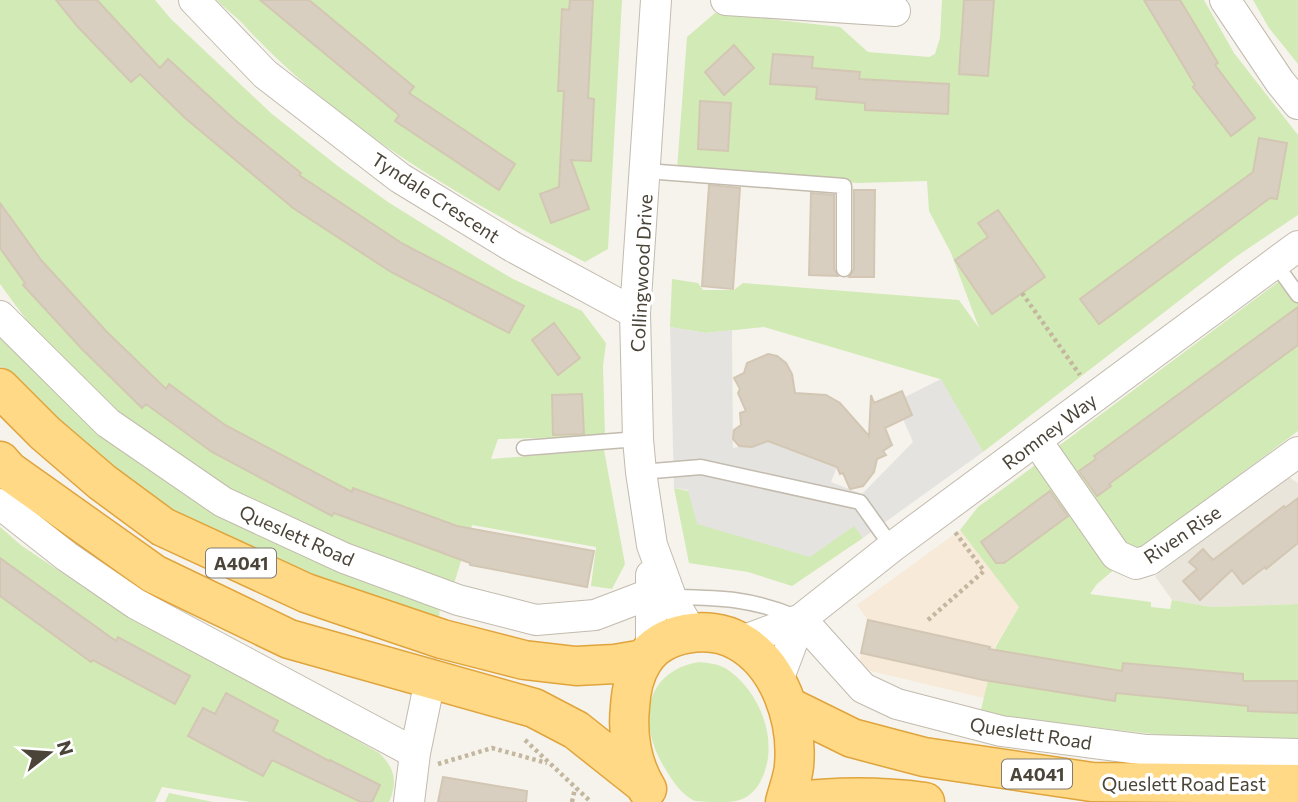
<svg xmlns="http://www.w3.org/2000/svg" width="1298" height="802" font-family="Commissioner,sans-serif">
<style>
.residential{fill:#eae5da}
.commercial{fill:#f7ead8}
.green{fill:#d2eab5}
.parking{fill:#e5e3e0}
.building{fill:#d8cfc1;stroke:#d3c7b4;stroke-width:2}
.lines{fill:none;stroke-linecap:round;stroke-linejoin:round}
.service-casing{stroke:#c2bbae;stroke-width:17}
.minor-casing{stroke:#c2bbae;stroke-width:32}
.trunk-casing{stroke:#e0a43c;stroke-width:41}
.path{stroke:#c4b79f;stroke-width:4.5;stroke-dasharray:3.5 3.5;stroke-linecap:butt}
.service{stroke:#fff;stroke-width:14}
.minor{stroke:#fff;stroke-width:30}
.trunk{stroke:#ffd985;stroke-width:38}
.labels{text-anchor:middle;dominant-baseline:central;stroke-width:7;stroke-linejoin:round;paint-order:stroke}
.shield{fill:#fff;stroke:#817c74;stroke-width:2}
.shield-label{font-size:18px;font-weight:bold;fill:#4b4439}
.street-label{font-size:19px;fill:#4b4439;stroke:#fff}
</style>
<rect width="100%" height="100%" fill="#f6f3ec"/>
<path class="residential" d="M1287 476 1298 483V604L1211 607 1172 600 1155 576Z"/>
<path class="commercial" d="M960 530 1019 607 995 646 984 698 858 668 868 620 857 605Z"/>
<path class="green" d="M0 0H155L171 19 272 114 339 167 388 202 476 257 513 279 582 311 606 343 603 366 605 436 498 439 491 459 604 450 625 564 612 589 591 586 596 547 472 525 453 587 411 574 233 491 135 427 99 395 36 333 0 284Z
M217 0H622L608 249 585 262C460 198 337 127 241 22 233 14 224 8 217 0Z
M942 0H1204L1234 53 1298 135V215L1237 256 983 452 940 379 764 327 706 333 670 327 672 279 698 283 703 290H734L743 283 959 300 979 328 951 253 929 211 927 181 859 183 677 169 687 37 715 13 840 27 868 52 929 57 935 54 940 38Z
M1253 0H1298V64L1269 28Z
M1282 279 1298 301V431L1132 555 1056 448Z
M0 328 106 432 440 605 439 620 416 621 168 513 49 422 0 366Z
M1038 463 1115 569 1097 584 1090 594 1151 602V607L1170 609 1172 600 1211 607 1298 604V741L1178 737 980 714 996 646 1019 607 960 530 978 507Z
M674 488 855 526 863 538 792 586 748 572 689 563Z
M0 527 22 546 128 617 243 675 379 753C395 768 398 782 389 802H250L162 787 155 802H0Z
M699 662C708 663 718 664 725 668 759 689 779 739 763 776 756 793 744 802 727 802 718 802 703 802 695 801 682 795 673 782 666 770 638 727 641 672 699 662Z
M169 793 213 802H165Z"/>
<path class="parking" d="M670 327 706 333 732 330 733 448 768 441 837 467 831 482 862 494 913 442 903 419 912 414 905 397 941 379 983 452 863 538 854 526 810 557 697 524 688 490 674 488Z"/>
<path class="building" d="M56 0H97L160 68 168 59 235 120 301 173 299 175 403 244 524 306 509 333 391 272 293 208 185 118 140 74 131 82 77 26Z
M260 0H309L414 87 409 93 515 164 499 190 395 121 399 115Z
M570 0H593L588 98 594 99 591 161 571 160 589 209 551 223 540 194 559 187 564 91H558L562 9 569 10Z
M964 0H994L988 76 959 74Z
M1144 0H1180L1218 63 1215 65 1255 118 1231 136 1193 87 1195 85Z
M734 45 754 68 724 95 705 72Z
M773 54 813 57 812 68 860 72 859 79 949 84 948 114 865 110V103L816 99 817 87 770 84Z
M700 101 731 103 728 151 698 149Z
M1259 138 1287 143 1277 199 1270 198 1099 324 1080 299 1253 172Z
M709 185 740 188 733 289 702 286Z
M854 190H875L874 277H849L854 269Z
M811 193 834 195V269L838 276 809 275Z
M0 203 41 260 107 332 166 389 169 384 225 425 352 492 353 488 457 526 594 551 587 587 470 565V563L334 513 332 516 212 452 146 404 142 408 82 349 23 285 25 283 0 248Z
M998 210 1045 277 992 314 955 260 988 237 978 223Z
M1298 307V345L1109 484 1111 486 1097 496 1079 471 1096 459 1094 456Z
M554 323 580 358 558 375 532 340Z
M768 354 777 356 786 363 792 374 795 393 826 395 840 403 869 436 871 395 874 403 902 391 912 415 885 428 892 445 883 451 886 455 877 459 874 472 863 486 850 489 843 473 840 474 837 467 768 441 752 447 739 446 733 439 734 430 741 425 740 413 746 411 738 393 740 389 734 378 744 373 747 363Z
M582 394 584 434 553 435 552 395Z
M1050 491 1068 516 1004 563H996L981 542Z
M1298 498V543L1266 569 1265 567 1243 584 1232 570 1200 600 1183 581 1197 569 1189 562 1203 549 1213 560 1284 506 1285 508Z
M0 558 116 641 118 637 190 676 175 704 93 660 91 662 0 596Z
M868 620 990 647 989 649 1122 671 1123 663 1243 674V681H1298V713L1248 711V706L1116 693 1115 701 983 680 861 653Z
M226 693 278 721 273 731 329 761 330 760 380 785 372 802H361L272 760 263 776 188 736 203 708 215 714Z
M443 777 527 791 526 802H438Z"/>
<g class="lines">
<defs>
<path id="service" d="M646 171 844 186V269
M1275 263 1298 295
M524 448 638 439
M641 472 701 467 860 502 892 547
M672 597C721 598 750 598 796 617"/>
<path id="minor" d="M194 0 265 74 400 178 513 247 635 313
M656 0 635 313 638 439 641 472 652 545 671 597 692 633
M726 0 895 11
M1225 0 1280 82 1298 104
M0 316 108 423 223 502 344 558 458 600 536 620 595 615 650 594
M1036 440 1116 555 1136 564 1149 560 1298 452
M0 504 66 556 136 604 415 753
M651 575V652
M801 619 863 688 897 704 1001 731 1147 750 1298 754
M739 642 801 619 892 547 1298 246
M777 683 801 619
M409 802 415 753 430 680"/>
<path id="trunk" d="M0 388 45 433 102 482 163 527 306 593 442 639 524 660 576 666 615 664 644 659
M0 461 9 471 154 574 289 639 534 708 576 730 644 784
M787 706 852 738 924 757 1092 782 1298 784
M647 789C632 765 627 735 630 707 631 690 634 675 643 661 661 631 709 625 738 641 780 664 798 721 794 766 793 778 788 790 785 802
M790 802C836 796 879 796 925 802"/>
</defs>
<use href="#service" class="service-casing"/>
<use href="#minor" class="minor-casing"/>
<use href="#trunk" class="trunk-casing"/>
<path class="path" d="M1022 293 1080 375
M928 620 984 571 955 532
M525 740 591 802
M438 764 492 748 547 763
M572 802 575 788"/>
<use href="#service" class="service"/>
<use href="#minor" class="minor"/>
<use href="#trunk" class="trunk"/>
</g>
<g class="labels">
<g class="shield">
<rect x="206" y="548.5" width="70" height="29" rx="5"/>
<rect x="1002" y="759.5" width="70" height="29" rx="5"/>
</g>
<g class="shield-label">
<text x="241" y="563">A4041</text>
<text x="1037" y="774">A4041</text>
</g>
<g class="street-label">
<text transform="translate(436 197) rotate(33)">Tyndale Crescent</text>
<text transform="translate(641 273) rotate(-87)">Collingwood Drive</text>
<text transform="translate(1049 431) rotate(-37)">Romney Way</text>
<text transform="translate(1182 534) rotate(-34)">Riven Rise</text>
<text transform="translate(297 535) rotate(24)">Queslett Road</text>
<text transform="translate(1031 733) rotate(9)">Queslett Road</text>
<text x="1184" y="783">Queslett Road East</text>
</g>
</g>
<g transform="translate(49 753) rotate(73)" stroke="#ffffff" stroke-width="5" paint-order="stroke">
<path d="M0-5L12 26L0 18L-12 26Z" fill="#4b4439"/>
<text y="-10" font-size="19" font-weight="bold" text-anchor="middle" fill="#4b4439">N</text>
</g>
</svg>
